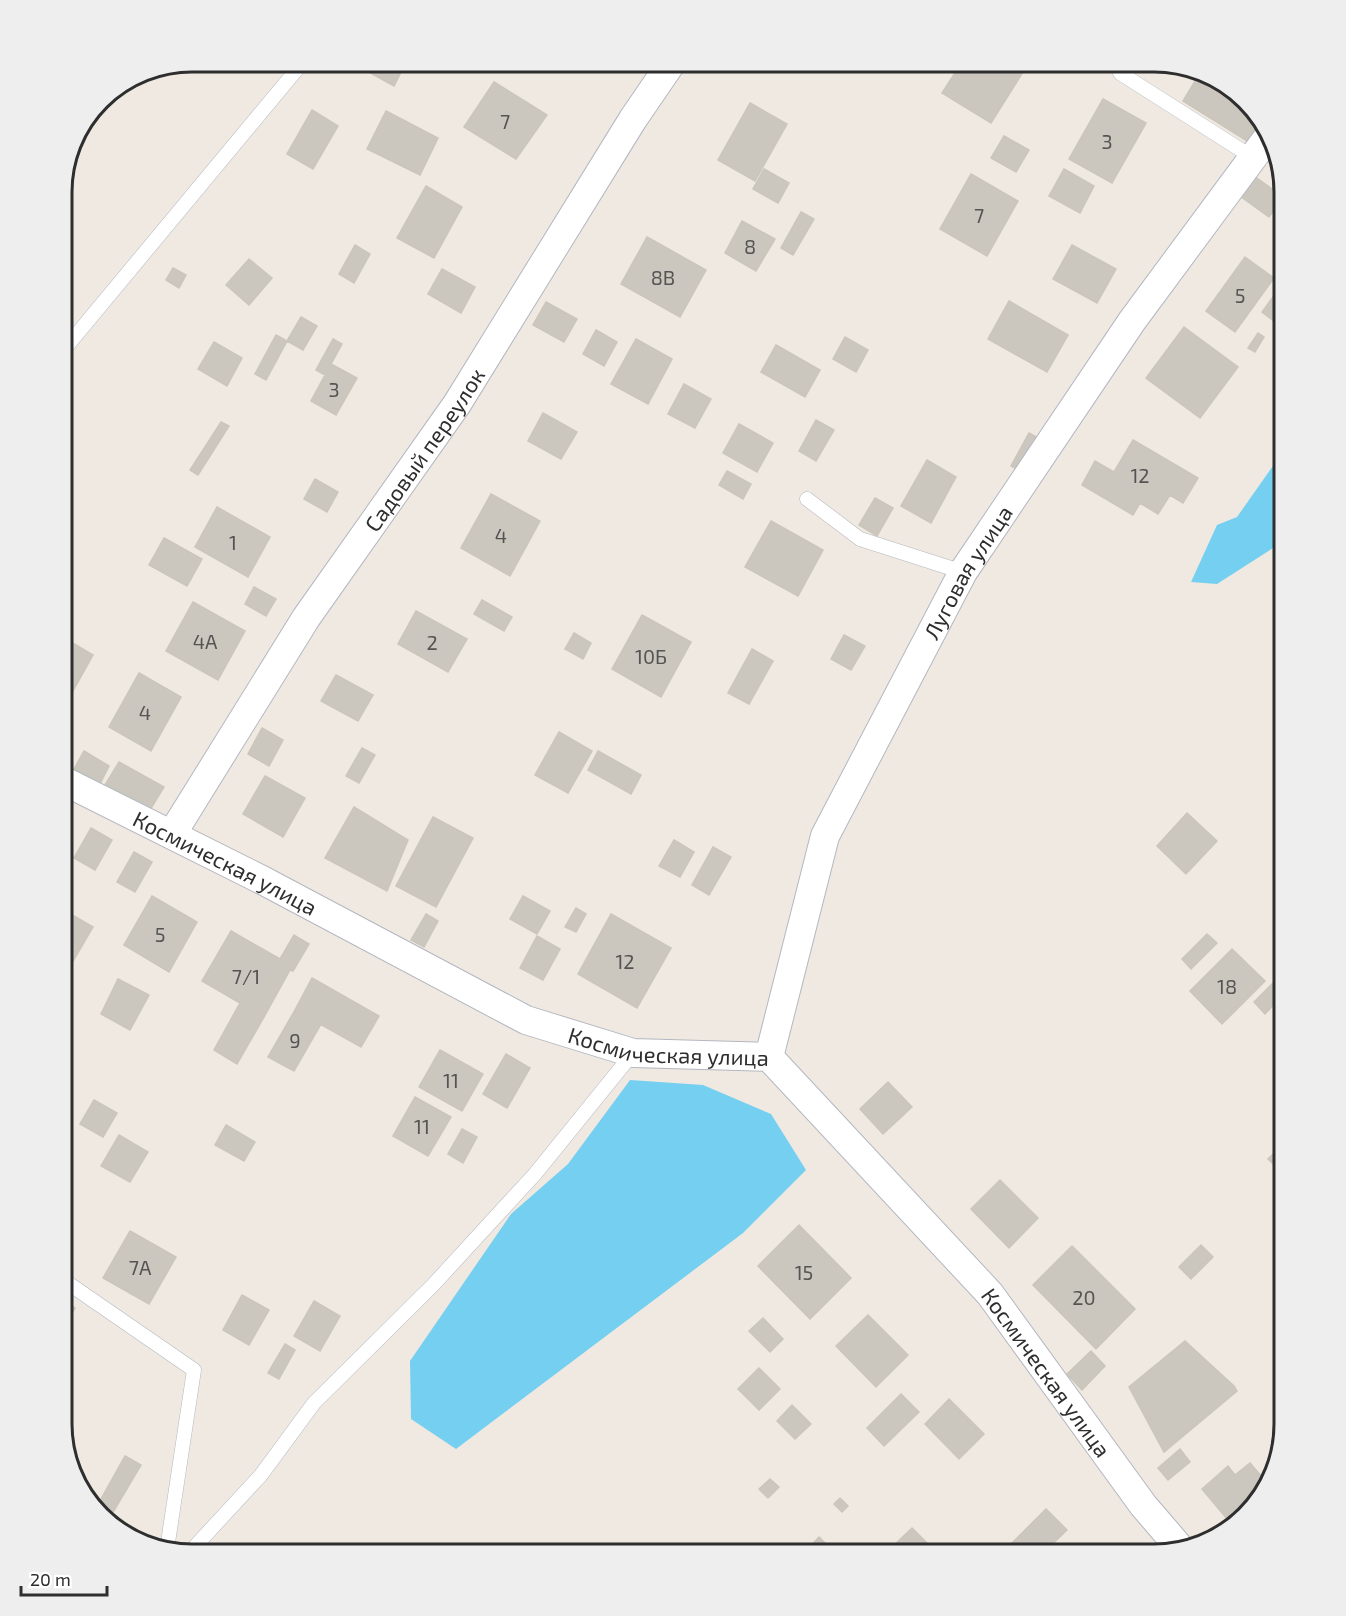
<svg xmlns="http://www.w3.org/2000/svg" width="1346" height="1616" font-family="'Exo 2',sans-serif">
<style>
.water{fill:#75cff0}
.building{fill:#cbc7bf;stroke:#cbc5ba;stroke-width:1.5}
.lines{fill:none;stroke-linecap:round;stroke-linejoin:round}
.lane-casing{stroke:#b4b7c1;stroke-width:15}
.street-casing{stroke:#b4b7c1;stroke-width:30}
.lane{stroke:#fff;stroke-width:14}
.street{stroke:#fff;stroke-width:28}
.labels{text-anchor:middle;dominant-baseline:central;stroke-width:4.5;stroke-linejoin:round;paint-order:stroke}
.number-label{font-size:20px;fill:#555452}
.street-label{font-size:22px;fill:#2e2e2e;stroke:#fff}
.rim{fill:none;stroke:#2e2e2e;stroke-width:3}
</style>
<rect width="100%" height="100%" fill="#efe9e1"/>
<path class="water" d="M1282 453 1284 454V541L1217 584 1191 582 1217 525 1237 517Z
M630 1080 703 1085 771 1114 806 1170 743 1233 456 1449 411 1419 410 1361 511 1214 568 1164Z"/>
<path class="building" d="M370 62H391L403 68 394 86 365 70Z
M962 62H1006L1023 72 991 123 942 93Z
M1200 73 1219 79 1262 119 1265 129 1255 146 1183 101Z
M494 82 547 115 516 159 464 127Z
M1103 99 1146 123 1112 183 1069 159Z
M750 103 787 124 755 181 718 160Z
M312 110 338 126 313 169 287 154Z
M386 111 438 138 420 175 367 149Z
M1004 136 1029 150 1016 172 991 158Z
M764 169 789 183 778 203 753 189Z
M1064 169 1094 186 1080 213 1049 196Z
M971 174 1018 201 987 256 940 229Z
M1254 176 1283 197 1269 217 1240 196Z
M426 186 462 207 434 258 397 238Z
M1284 193V218L1273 210Z
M801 212 814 219 793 255 781 248Z
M742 221 775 239 756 271 725 253Z
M647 237 706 270 680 317 621 284Z
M355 245 370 254 354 283 339 274Z
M1072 245 1116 269 1097 303 1053 279Z
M1245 257 1274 278 1235 332 1206 311Z
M249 259 272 278 249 305 226 285Z
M173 268 186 275 179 288 166 280Z
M442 269 475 287 461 313 428 294Z
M1284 282V325L1283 328 1262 312Z
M1009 301 1068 335 1047 372 988 339Z
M546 302 577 319 564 342 533 325Z
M301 317 317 326 303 350 287 341Z
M1184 327 1238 367 1200 418 1146 378Z
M596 330 617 342 604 366 583 354Z
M1258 333 1264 337 1255 352 1248 348Z
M276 335 287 341 266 380 255 374Z
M845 337 868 350 856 372 833 359Z
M333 339 342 344 325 375 316 370Z
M636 339 672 359 648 404 611 384Z
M214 342 242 358 227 386 198 369Z
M776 345 820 370 805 397 761 372Z
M331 364 357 378 336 415 311 401Z
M684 384 711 399 695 428 668 414Z
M543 413 577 432 561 459 528 441Z
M816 420 834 430 816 461 799 451Z
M221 422 229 426 198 475 190 470Z
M739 424 773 443 757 472 723 453Z
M1029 433 1040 439 1022 472 1011 466Z
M1133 440 1198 478 1183 503 1170 495 1158 514 1140 503 1133 515 1082 485 1095 461 1114 472Z
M927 460 956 477 931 523 901 506Z
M727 471 751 484 743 499 719 485Z
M315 479 338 492 327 512 304 499Z
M491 494 540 521 510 576 461 548Z
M875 498 893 508 877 536 859 525Z
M217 507 270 537 248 577 195 547Z
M771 521 823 550 798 596 745 567Z
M164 538 202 559 187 586 149 565Z
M254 587 276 599 266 616 245 604Z
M482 600 512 617 504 631 474 614Z
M193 602 245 631 218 680 166 651Z
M416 611 467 639 448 672 398 644Z
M642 615 691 642 661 697 612 669Z
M574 633 591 643 583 659 565 649Z
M844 635 865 646 851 670 831 659Z
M71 642 93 655 64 707 62 705V659Z
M752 649 773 661 749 704 728 693Z
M139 673 181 697 151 751 109 727Z
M336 675 373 695 358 721 321 701Z
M262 728 283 740 269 766 248 754Z
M559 732 592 751 568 793 535 775Z
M362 748 375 755 359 783 346 776Z
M84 751 109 766 100 784 74 769Z
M598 751 641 775 631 794 588 770Z
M119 762 164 787 150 810 105 785Z
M265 776 305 798 283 837 243 814Z
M354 807 408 840 387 891 325 858Z
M1187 813 1217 841 1186 874 1157 846Z
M433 817 473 838 436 907 396 886Z
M91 828 112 840 95 870 74 858Z
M674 840 694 852 680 877 659 866Z
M713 847 731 857 709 895 692 885Z
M134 852 152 862 135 892 117 882Z
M152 896 197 922 169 972 124 945Z
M523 896 550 911 537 934 510 919Z
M576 908 586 914 576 932 565 927Z
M67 912 93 927 69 968 62 965V922Z
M426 914 438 921 424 947 411 940Z
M611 914 671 948 637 1008 578 974Z
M231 931 280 959 294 935 309 944 293 971 290 970 264 1017 202 981Z
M1207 934 1217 943 1191 969 1182 959Z
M537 936 560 949 543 980 520 968Z
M1232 949 1265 981 1222 1024 1190 991Z
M312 978 379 1016 361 1047 295 1010Z
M118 979 149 995 130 1030 101 1014Z
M1275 981 1284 991V994L1265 1014 1254 1002Z
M240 1003 264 1017 237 1064 214 1050Z
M295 1010 321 1024 294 1071 268 1057Z
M1284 1014V1035L1274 1024Z
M440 1050 483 1074 462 1111 419 1087Z
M506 1054 530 1068 507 1108 483 1094Z
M888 1082 912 1107 883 1134 860 1109Z
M415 1097 451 1117 428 1156 393 1136Z
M94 1100 117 1113 103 1137 80 1124Z
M226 1125 255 1142 244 1161 215 1145Z
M462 1129 477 1137 463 1163 448 1154Z
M119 1135 148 1152 130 1182 101 1166Z
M1284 1143V1175L1268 1159Z
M1000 1180 1038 1218 1009 1248 971 1209Z
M799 1225 851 1278 810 1319 758 1266Z
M130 1231 176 1257 149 1304 103 1278Z
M1201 1245 1213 1257 1191 1279 1179 1267Z
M1072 1246 1135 1309 1096 1349 1033 1285Z
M242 1295 269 1310 249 1345 223 1330Z
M62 1300 75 1308 65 1326 62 1324Z
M314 1301 340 1316 320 1351 294 1336Z
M868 1315 908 1355 876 1387 836 1346Z
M763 1318 783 1339 770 1352 749 1331Z
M1185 1341 1234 1386 1237 1391 1164 1452 1129 1387Z
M285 1344 295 1350 279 1379 268 1373Z
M1091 1351 1105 1366 1082 1390 1067 1374Z
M759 1368 780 1389 759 1410 738 1389Z
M901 1394 919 1412 884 1446 867 1428Z
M949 1399 984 1434 959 1459 925 1424Z
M792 1405 811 1424 795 1439 777 1421Z
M1180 1449 1190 1462 1168 1480 1158 1468Z
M125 1456 141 1465 109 1519 96 1508Z
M1250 1463 1268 1484 1267 1489 1233 1526 1202 1489 1228 1466 1235 1475Z
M770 1479 779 1487 768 1498 759 1489Z
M840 1498 848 1506 842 1512 834 1504Z
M1046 1509 1067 1530 1042 1554H1001Z
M912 1528 933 1549 928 1554H885Z
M819 1537 829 1547 822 1554H808L805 1552Z"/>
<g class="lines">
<defs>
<path id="lane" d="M1120 73 1252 157
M62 352 303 62
M807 499 860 539 963 572
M62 1279 194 1370 167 1549
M188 1554 261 1475 314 1403 433 1285 535 1174 633 1053"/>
<g id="street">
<path id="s1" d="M62 780 264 881 526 1020 633 1053 769 1057 990 1294 1143 1505 1179 1547"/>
<path id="s2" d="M172 834 306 618 457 404 633 119 672 62"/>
<path id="s3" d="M769 1057 825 836 963 572 1132 321 1268 137"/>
</g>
</defs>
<use href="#lane" class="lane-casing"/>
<use href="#street" class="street-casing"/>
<use href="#lane" class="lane"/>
<use href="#street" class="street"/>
</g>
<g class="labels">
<g class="number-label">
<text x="505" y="121">7</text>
<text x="1107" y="141">3</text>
<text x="979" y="215">7</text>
<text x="750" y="246">8</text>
<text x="663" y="277">8В</text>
<text x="1240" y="295">5</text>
<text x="334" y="389">3</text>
<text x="1140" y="475">12</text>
<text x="501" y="535">4</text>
<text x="233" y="542">1</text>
<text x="205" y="641">4А</text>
<text x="432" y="642">2</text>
<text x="651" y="656">10Б</text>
<text x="145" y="712">4</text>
<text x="160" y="934">5</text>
<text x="625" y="961">12</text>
<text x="246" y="976">7/1</text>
<text x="1227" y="986">18</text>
<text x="295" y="1040">9</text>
<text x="451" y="1080">11</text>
<text x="422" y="1126">11</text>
<text x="140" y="1267">7А</text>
<text x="804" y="1272">15</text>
<text x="1084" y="1297">20</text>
</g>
<g class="street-label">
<text stroke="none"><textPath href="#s2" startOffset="460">Садовый переулок</textPath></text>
<text stroke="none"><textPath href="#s3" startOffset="528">Луговая улица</textPath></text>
<text stroke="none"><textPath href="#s1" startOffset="183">Космическая улица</textPath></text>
<text stroke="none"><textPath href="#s1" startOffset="669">Космическая улица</textPath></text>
<text stroke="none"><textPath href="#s1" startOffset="1191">Космическая улица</textPath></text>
</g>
</g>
<path d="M0 0H1346V1616H0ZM192 72H1154A120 120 0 0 1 1274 192V1424A120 120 0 0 1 1154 1544H192A120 120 0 0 1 72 1424V192A120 120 0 0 1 192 72Z" fill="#eee" fill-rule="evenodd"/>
<path class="rim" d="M192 72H1154A120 120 0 0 1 1274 192V1424A120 120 0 0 1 1154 1544H192A120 120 0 0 1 72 1424V192A120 120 0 0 1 192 72Z"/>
<path d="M21 1586v9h86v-9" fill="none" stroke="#2e2e2e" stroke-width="3"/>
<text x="30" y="1586" font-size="18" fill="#2e2e2e" stroke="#ffffff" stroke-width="4.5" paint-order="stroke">20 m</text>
</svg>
